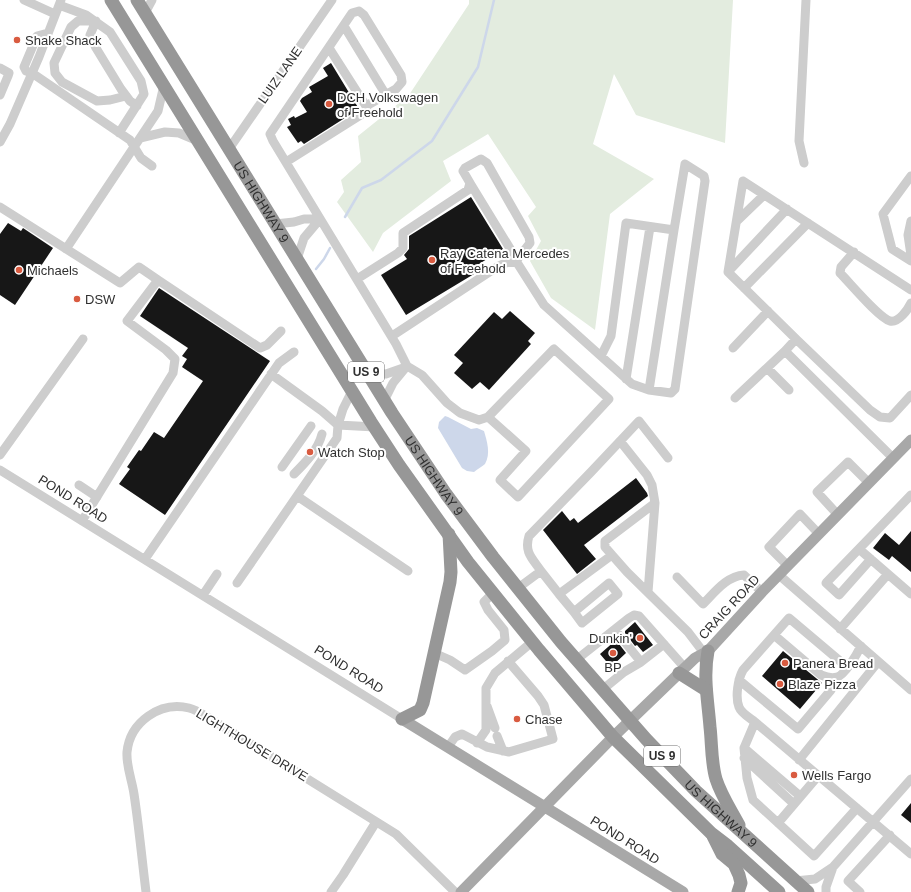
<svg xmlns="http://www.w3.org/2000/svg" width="911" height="892" font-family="Arial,sans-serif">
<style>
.green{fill:#e3ecdf}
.water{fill:#cdd7ea}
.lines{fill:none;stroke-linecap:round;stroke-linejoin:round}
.stream{stroke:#cdd7ea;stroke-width:2.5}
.building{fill:#171717}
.minor{stroke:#cdcdcd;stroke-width:9}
.major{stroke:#a8a8a8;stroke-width:11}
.highway{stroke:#979797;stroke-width:13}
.poi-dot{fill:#d95b40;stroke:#fff;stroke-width:1.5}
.labels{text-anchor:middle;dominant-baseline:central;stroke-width:4;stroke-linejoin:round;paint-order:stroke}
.shield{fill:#fff;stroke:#6e6e6e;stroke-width:1}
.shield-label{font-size:12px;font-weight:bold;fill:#303030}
.poi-label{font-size:13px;fill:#303030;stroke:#fff;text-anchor:start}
.street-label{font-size:13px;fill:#303030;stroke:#fff}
</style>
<rect width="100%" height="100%" fill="#fff"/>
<path class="green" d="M469 0H733L725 143 636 115 614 74 593 144 654 179 610 214 595 330 551 298 530 261 541 241 528 216 536 207 488 134 443 161 451 181 383 233 373 252 337 202 344 192 341 180 361 162 358 136 409 95 469 4Z"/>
<path class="water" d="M445 416 448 417 471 429 477 428 484 431C487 441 491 454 485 464 482 467 477 469 474 472L467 471 462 468 438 428 439 422Z"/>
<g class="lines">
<path class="stream" d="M345 217 362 188 381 180 432 141 478 67 494 0
M316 269 324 259 330 248"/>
</g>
<path class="building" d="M331 63 359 109 304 144 301 141 298 143 287 127 291 125 288 119 294 116 295 118 307 112 300 101 302 98 312 92 309 87 328 76 323 68Z
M471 197 503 249 471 269 474 274 406 315 381 275 407 259 404 255 409 249V236Z
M8 223 21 231 23 228 53 248 15 305 0 295V234Z
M159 288 270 361 165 515 119 484 130 469 127 467 139 450 141 451 154 432 164 438 203 381 182 367 187 359 182 356 188 348 140 316Z
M510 311 535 333 528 341 531 344 489 390 480 382 472 389 454 373 463 363 454 355 494 312 502 319Z
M636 478 647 493 648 496 584 545 596 559 577 574 543 530 562 511 570 521 574 518 578 523Z
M911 531V572L892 556 889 560 873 548 885 533 899 545Z
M635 622 653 645 643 652 637 645 635 646 625 633V631Z
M616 640 626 653 611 667 600 654Z
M783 651 822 683 800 709 762 676Z
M911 803V823L901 815Z"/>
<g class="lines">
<path class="minor" d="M24 0 55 14
M59 5 86 15 110 32 141 81 144 94 119 133
M145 13 152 0
M344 26 386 95
M48 33 37 36 24 67 26 71 32 73 130 140 141 158 152 166
M329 48 366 106
M0 68 9 73 8 76 0 95
M164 85 158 111 140 138 165 132 179 133 198 141
M126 96 110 100 97 101 62 82 55 73 54 63 71 27 78 21H96L90 35 96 48 121 89 130 101 137 106
M0 142 10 124 39 57 61 0
M229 149 332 0
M286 162 367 111 366 106 396 89 402 82 401 75 364 15 359 11 352 13 270 134 273 141 396 344 407 366 422 375 447 403 460 413 479 420 488 417 554 349 609 399 518 497 500 480 526 451 488 417
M804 163 799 141 806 0
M911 176 883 214 892 249 911 261
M470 183 517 260
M0 207 120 283 139 267 158 280 127 321 166 350 175 359 173 373 82 521
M737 221 764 195
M911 221 908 235 911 255
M275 224 294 222 304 219H320L304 238 297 259
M66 249 140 138
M854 252 841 267 840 273C850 283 878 317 890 321 899 323 908 309 911 303
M728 272 787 209
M357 279 398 253 403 248V233L468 190 470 183 463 171 465 168 481 159 487 163 529 237 530 243 516 261 544 305 632 384 649 390 671 393 675 389 705 181 704 176 685 164 674 230 626 223 611 336 601 356
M158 280 260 348 267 345 281 331
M744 288 808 223
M392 336 497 267 505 263 516 261
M796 339 870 410 880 417 890 418 911 395
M733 348 768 311
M767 368 789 390
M367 373 386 374 406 367
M626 379 650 227
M649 390 674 230
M352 391 343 409 338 425 375 427
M735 398 785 351
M384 401 393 383 407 366
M0 455 83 339
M893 458 785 351 796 339 728 272 743 181 911 290
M282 467 311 426
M0 470 402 719
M294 474C305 463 318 450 322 434
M79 485 97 497
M297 496 408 571
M838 515 817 492 848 462 869 483
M859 549 911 594
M612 555 627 572 688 632 704 653
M145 559 279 363 294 352
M871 559 839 595 826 583 911 495
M788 566 769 547 800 514 819 534
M541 571 559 594 612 555 605 547V541L655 503 652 485 647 475 620 441
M779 575 911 690
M677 577 703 604C715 592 727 576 744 575L762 592
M237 583 337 438 338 425 322 411 271 374
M518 588 541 571C532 558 524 552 529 536L591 472 639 421 668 458
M648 592 655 503
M559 594 574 612 582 623 618 594 609 583 574 612
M203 595 217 574
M840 629 888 574
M615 630 641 662
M774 635 821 675C826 677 831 679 837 677 845 675 857 654 861 646
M434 653 450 660 465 670 492 651 505 640 504 630 488 610 484 602 493 593
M576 660 629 618 634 615 639 616 685 668
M847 667 789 618 743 670C738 679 735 697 739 707 741 713 750 718 755 722L911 854
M739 680 798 729 831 690 836 678
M602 690 624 672 641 662 664 644
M487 706 495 728
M755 722 744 748 747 778 753 800 814 856 857 808
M497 736 503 751
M477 743 486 730V688L495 673 532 642
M448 747 455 737 462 734 487 747 509 752 553 739 544 705 538 696 508 661
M744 748 800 796
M744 758 794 804
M799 760 878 662
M778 823 818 776
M795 881 815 879 833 867 911 779
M146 892C142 860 139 827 134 794 132 780 126 766 127 752 130 722 160 701 189 708 197 710 204 715 211 719L396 834 455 892
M331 892 343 875 376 822
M826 892V887L833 867
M860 892 848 881 890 835"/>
<path class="major" d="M402 719 683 892
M461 892 613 737 695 658 708 651 762 592 911 440"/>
<g class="highway">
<path d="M111 0 371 422 399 465 468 562 539 650 613 737 711 833 728 846 779 892"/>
<path id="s1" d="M137 0 392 413 446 494 493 557 561 642 646 739 696 791 808 892"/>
<path d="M708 651C703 677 708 701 710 727 712 744 711 762 716 779 721 795 731 810 739 825"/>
<path d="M679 673 706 690"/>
<path d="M402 719 420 710 423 703 450 582 451 572 449 534"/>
<path d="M713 836 722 854 734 864 739 875 741 883 738 892"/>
</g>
</g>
<g class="poi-dot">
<circle cx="17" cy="40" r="4"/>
<circle cx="329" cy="104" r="4"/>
<circle cx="432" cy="260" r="4"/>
<circle cx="19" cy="270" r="4"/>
<circle cx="77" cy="299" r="4"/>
<circle cx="310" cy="452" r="4"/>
<circle cx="640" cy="638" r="4"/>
<circle cx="613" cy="653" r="4"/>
<circle cx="785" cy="663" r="4"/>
<circle cx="780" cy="684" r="4"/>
<circle cx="517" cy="719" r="4"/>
<circle cx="794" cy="775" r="4"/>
</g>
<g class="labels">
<g class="shield">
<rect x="348" y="362" width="36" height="20" rx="3"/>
<rect x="644" y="746" width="36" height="20" rx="3"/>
</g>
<g class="shield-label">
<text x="366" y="372">US 9</text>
<text x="662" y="756">US 9</text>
</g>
<g class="poi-label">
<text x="25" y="40">Shake Shack</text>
<text x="337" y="97">DCH Volkswagen<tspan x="337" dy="15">of Freehold</tspan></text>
<text x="440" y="253">Ray Catena Mercedes<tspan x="440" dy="15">of Freehold</tspan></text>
<text x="27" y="270">Michaels</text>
<text x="85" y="299">DSW</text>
<text x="318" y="452">Watch Stop</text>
<text x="632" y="638" text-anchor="end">Dunkin'</text>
<text x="793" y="663">Panera Bread</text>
<text x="613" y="667" text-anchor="middle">BP</text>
<text x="788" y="684">Blaze Pizza</text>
<text x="525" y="719">Chase</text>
<text x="802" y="775">Wells Fargo</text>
</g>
<g class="street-label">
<text transform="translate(280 75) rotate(-55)">LUIZ LANE</text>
<text stroke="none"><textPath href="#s1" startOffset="237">US HIGHWAY 9</textPath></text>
<text stroke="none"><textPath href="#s1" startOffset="561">US HIGHWAY 9</textPath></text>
<text transform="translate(73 499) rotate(32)">POND ROAD</text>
<text transform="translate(729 607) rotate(-47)">CRAIG ROAD</text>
<text transform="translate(349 669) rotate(32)">POND ROAD</text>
<text transform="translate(252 745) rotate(31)">LIGHTHOUSE DRIVE</text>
<text stroke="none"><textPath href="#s1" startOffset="1005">US HIGHWAY 9</textPath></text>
<text transform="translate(625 840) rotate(32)">POND ROAD</text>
</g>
</g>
</svg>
